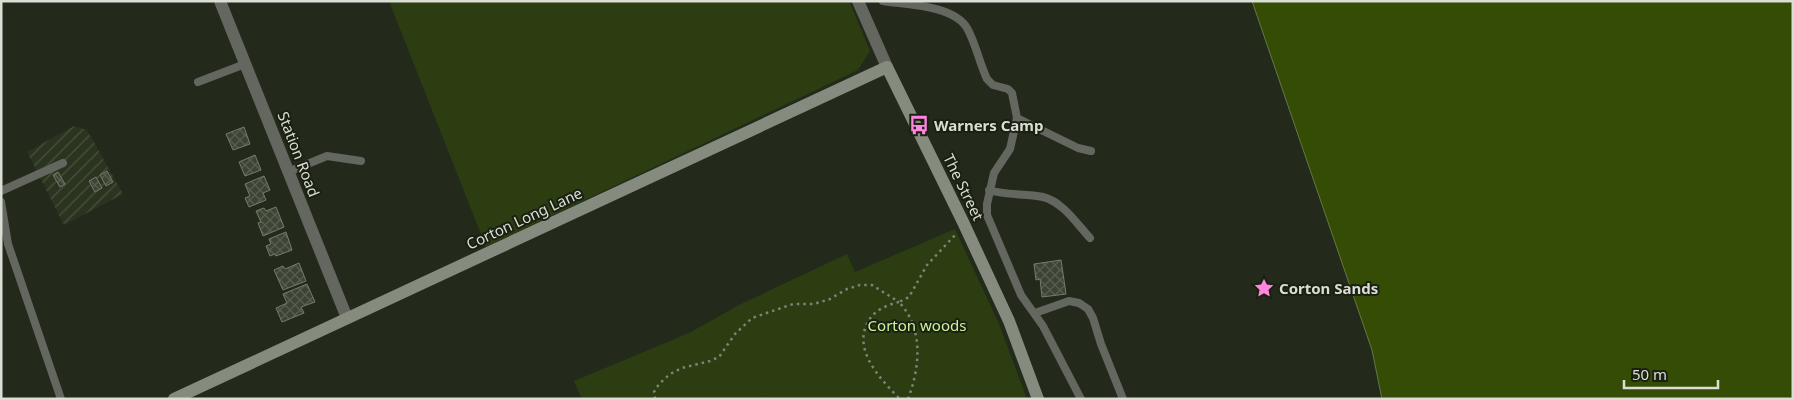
<svg xmlns="http://www.w3.org/2000/svg" width="1794" height="400" font-family="'Noto Sans',sans-serif">
<style>
.industrial{fill:url(#industrial-furrows)}
.park{fill:#2c3d11}
.water{fill:#344c04;stroke:#667843}
.building{fill:url(#building-cross-hatch);stroke:#747c6b}
.lines{fill:none;stroke-linecap:round;stroke-linejoin:round}
.path{stroke:#7e8378;stroke-width:2.5;stroke-dasharray:2.5 4;stroke-linecap:butt}
.lane{stroke:#646760;stroke-width:8}
.street{stroke:#646760;stroke-width:12}
.secondary{stroke:#868b80;stroke-width:12}
.labels{text-anchor:middle;dominant-baseline:central;stroke-width:4;stroke-linejoin:round;paint-order:stroke}
.poi-label{font-size:15px;font-weight:bold;fill:#daded5;stroke:#1a2012;text-anchor:start}
.street-label{font-size:15px;fill:#daded5;stroke:#1a2012}
.park-label{font-size:15px;fill:#ccf598;stroke:#1a2012}
</style>
<defs>
<pattern id="industrial-furrows" width="10" height="10" patternUnits="userSpaceOnUse" patternTransform="scale(1.25)"><rect width="10" height="10" fill="#2b341f"/><path d="M-1 1l2-2M0 10L10 0M9 11l2-2" fill="none" stroke="#49513f"/></pattern>
<pattern id="building-cross-hatch" width="8" height="8" patternUnits="userSpaceOnUse" patternTransform="scale(1.25)"><rect width="8" height="8" fill="#3d4435"/><path d="M0 0l8 8M0 8l8-8" fill="none" stroke="#585f51"/></pattern>
</defs>
<rect width="100%" height="100%" fill="#232a1c"/>
<path class="industrial" d="M74 126 87 130 123 194 64 225 27 152Z"/>
<path class="park" d="M389 1H849L870 51 858 70 486 247Z
M955 229 999 324 1027 399H582L574 381 689 333 741 304 847 254 855 272Z"/>
<path class="water" d="M1252 1H1793V399H1382L1372 350Z"/>
<path class="building" d="M244 127 250 144 233 150 226 134Z
M255 155 261 170 245 176 239 162Z
M107 171 113 182 106 186 100 175Z
M58 172 65 184 60 187 53 175Z
M264 176 270 190 263 193 266 200 249 207 245 198 250 196 245 184Z
M96 177 102 188 95 192 89 181Z
M276 207 284 227 263 236 258 223 261 222 256 211 264 208 266 211Z
M286 232 292 250 276 256 275 254 270 256 266 246 271 244 269 239Z
M1061 260 1066 294 1042 297 1040 279 1036 280 1034 264Z
M299 263 306 281 283 290 274 270 283 266 285 269Z
M307 284 315 302 301 307 304 313 282 322 276 308 287 303 283 294Z"/>
<g class="lines">
<path class="path" d="M899 302C887 305 874 310 868 322 852 350 881 380 900 399
M655 399 654 392 659 384 670 374 682 368 710 361 719 357 735 334 752 318 793 304H814L830 299 847 289 860 285H872L899 302
M759 399H762
M908 399C920 367 924 329 899 302L909 297 927 265 956 234"/>
<path class="lane" d="M883 1C908 5 953 5 967 28 976 44 979 62 987 79L993 85 1008 89 1012 93 1017 118 1010 149 994 173 987 204V215L1021 295 1043 326 1081 399
M198 82 245 64
M1017 118 1078 148 1091 151
M288 172 327 156 361 161
M989 190C1007 196 1025 193 1043 197 1063 202 1077 224 1090 238
M1 191 63 163
M1 202 8 244 61 399
M1035 313 1069 301 1079 303 1088 309 1093 318 1101 344 1123 399"/>
<path class="street" d="M220 1 347 318
M858 1 887 67"/>
<path class="secondary" d="M174 399 887 67 963 222 1009 321 1038 399"/>
</g>
<defs>
<symbol id="bus-bare" viewBox="-9 -9 18 18"><path d="M-5-6H5V4H4V6H2V4H-2V6H-4V4H-5ZM-3.5-4V0h7V-4ZM-3.5 1.2v1.5H-2V1.2ZM2 1.2v1.5H3.5V1.2Z" fill="#ff85df" stroke="#1a2012" stroke-width="2.5" paint-order="stroke"/></symbol>
<symbol id="sight-bare" viewBox="-9 -9 18 18"><path d="M0-6L1.8-2.2L6-1.7L2.9 1.2L3.7 5.4L0 3.3L-3.7 5.4L-2.9 1.2L-6-1.7L-1.8-2.2Z" fill="#ff85df" stroke="#1a2012" stroke-width="2.5" paint-order="stroke"/></symbol>
</defs>
<g fill-rule="evenodd">
<use href="#bus-bare" x="905" y="111" width="28" height="28"/>
<use href="#sight-bare" x="1250" y="274" width="28" height="28"/>
</g>
<g class="labels">
<g class="poi-label">
<text x="934" y="125">Warners Camp</text>
<text x="1279" y="288">Corton Sands</text>
</g>
<g class="street-label">
<text transform="translate(299 154) rotate(69)">Station Road</text>
<text transform="translate(964 187) rotate(64)">The Street</text>
<text transform="translate(524 218) rotate(-25)">Corton Long Lane</text>
</g>
<g class="park-label">
<text x="917" y="325">Corton woods</text>
</g>
</g>
<rect width="1794" height="400" fill="none" stroke="#daded5" stroke-width="5"/>
<path d="M1624 380v8h94v-8" fill="none" stroke="#daded5" stroke-width="2.5"/>
<text x="1632" y="380" font-size="15" fill="#daded5" stroke="#1a2012" stroke-width="4" paint-order="stroke">50 m</text>
</svg>
